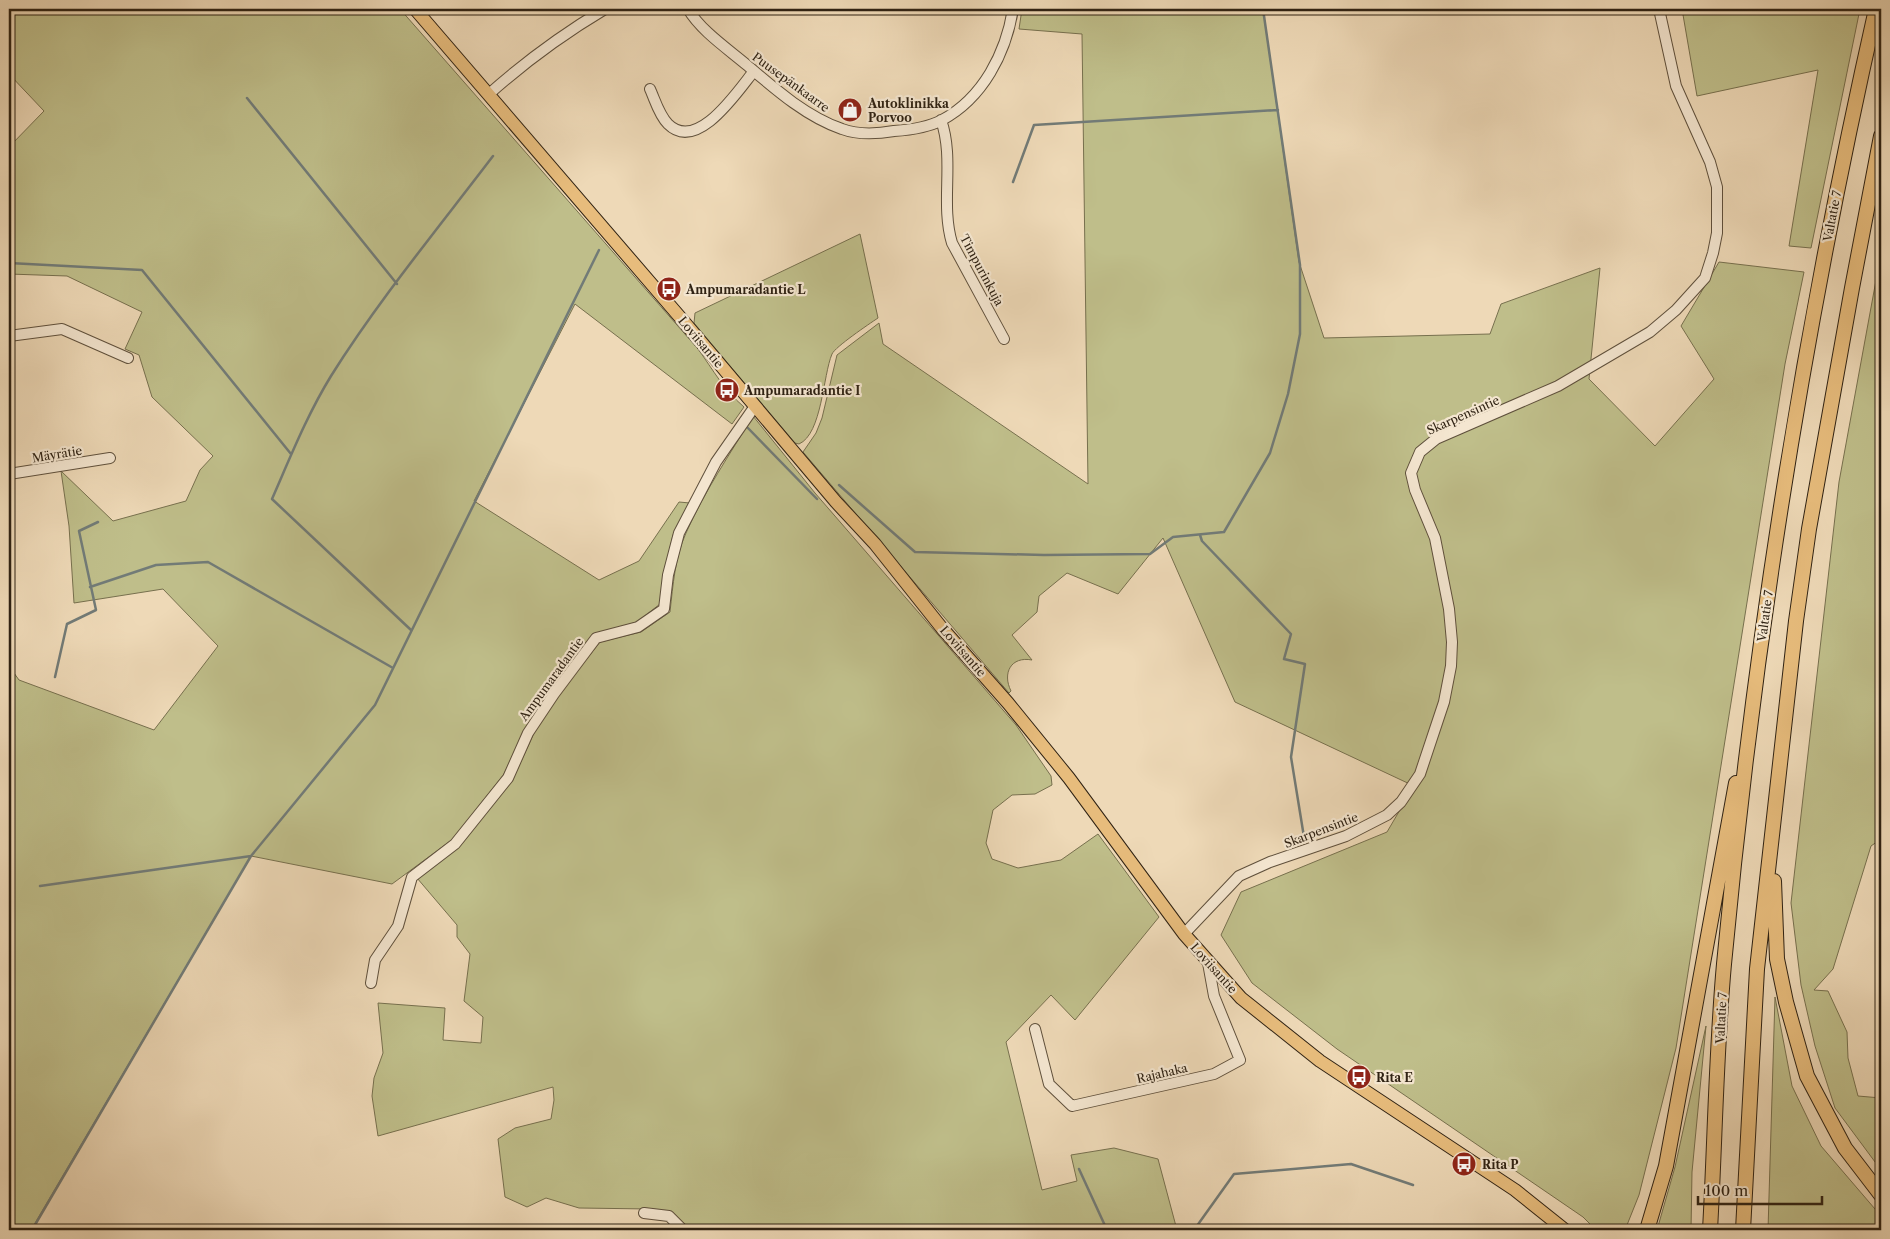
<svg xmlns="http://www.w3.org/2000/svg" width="1890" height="1239" font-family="'Libre Caslon Text',serif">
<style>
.green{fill:#bfbe8a;stroke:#77704e}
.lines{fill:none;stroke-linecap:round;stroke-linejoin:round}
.stream{stroke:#727b77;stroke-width:2.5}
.minor-casing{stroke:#5f503c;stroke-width:12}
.major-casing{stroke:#2f2213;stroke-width:14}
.highway-casing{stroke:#2f2213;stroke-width:16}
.minor{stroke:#f4e6d0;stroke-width:10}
.major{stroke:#e7bc7c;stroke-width:12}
.highway{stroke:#e7bc7c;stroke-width:14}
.labels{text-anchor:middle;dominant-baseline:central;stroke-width:4.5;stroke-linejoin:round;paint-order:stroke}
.street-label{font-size:12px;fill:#2f2213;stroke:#f4e6d0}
.poi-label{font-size:12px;font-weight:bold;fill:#2f2213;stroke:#f4e6d0;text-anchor:start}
</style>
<rect width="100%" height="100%" fill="#eed9b7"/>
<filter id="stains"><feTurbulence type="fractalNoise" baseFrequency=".004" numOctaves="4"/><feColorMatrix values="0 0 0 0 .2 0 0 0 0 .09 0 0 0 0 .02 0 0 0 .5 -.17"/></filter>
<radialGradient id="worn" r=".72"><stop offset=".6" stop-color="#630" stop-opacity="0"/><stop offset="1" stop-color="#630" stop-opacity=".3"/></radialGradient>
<path class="green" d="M9 9H400L698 349C714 371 723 389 744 407L732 424 575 304 474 501 599 580 639 561 679 502 690 503 673 535 663 578 660 604 637 622 595 634 549 691 524 731 504 774 453 839 392 884 251 856 31 1230 9 1228V666L19 680 154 730 218 646 163 589 74 603 69 526 61 471 113 521 186 501 200 470 213 456 152 397 139 355 125 349 142 312 67 276 9 274V147L44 111 9 74Z
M1022 9H1263L1299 262 1324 338 1490 334 1501 304 1600 268 1589 379 1655 446 1714 379 1681 326 1719 262 1804 272 1785 364 1676 1048 1639 1195 1625 1230H1596L1583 1217 1337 1049 1252 983 1221 935 1241 892 1387 832 1414 786 1235 702 1163 538 1118 594 1067 573 1039 596 1037 612 1012 635 1032 660C1011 656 1002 673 1011 691L1009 693 803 452 816 433 822 418 837 355 879 323 883 344 1088 484 1082 34 1019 29Z
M1682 9H1860L1811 248 1789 246 1818 70 1697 96Z
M860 234 878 318C869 324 835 347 832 354 823 375 822 434 799 444L795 443 694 323 695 313Z
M1881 253V839L1871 846 1833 969 1814 990 1828 991 1847 1032 1848 1058 1858 1096 1881 1098V1170L1835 1108 1815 1046 1801 985 1791 903 1839 482Z
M753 416 815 493 1016 725 1051 776 1052 785 1035 794 1012 795 993 810 986 843 992 859 1018 868 1061 860 1098 834 1159 917 1075 1020 1051 995 1006 1042 1042 1190 1077 1181 1071 1155 1114 1148 1158 1159 1177 1230H687L650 1209 579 1208 546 1198 527 1207 505 1197 498 1139 515 1128 551 1119 554 1100 553 1087 378 1136 372 1096 374 1078 383 1053 378 1003 445 1008 443 1040 481 1043 483 1017 464 1001 470 954 457 937V925L417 878 458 848 512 781 534 733 562 690 600 642 641 632 670 612C673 585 675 557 686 533 704 492 730 454 753 416Z
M1775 997 1792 1086 1821 1146 1881 1216V1230H1768Z
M1706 1026 1692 1172 1691 1230H1657L1675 1167Z"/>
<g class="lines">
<path class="stream" d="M247 98 397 284
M1013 182 1034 125 1278 110
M9 263 142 270 291 454
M745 425 817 499
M839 485 915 552 1044 555 1150 554 1173 537 1224 532 1270 453 1288 394 1300 334V265L1263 9
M1200 535 1202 541 1291 634 1284 659 1305 664 1291 757 1304 837
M90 587 156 565 208 562 393 668
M411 630 272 499C290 458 307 415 331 376 378 301 439 227 493 156
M55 677 67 624 96 610 79 531 98 522
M40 886 251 856
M1079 1169 1107 1230
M32 1230 251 856 375 705 599 250
M1194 1230 1234 1174 1351 1164 1413 1185"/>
<defs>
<path id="minor" d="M688 9C701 31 728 49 748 66 776 90 807 117 842 129 858 135 877 134 894 131 909 130 929 127 942 120 983 98 1006 53 1013 9
M650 89C655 100 659 115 668 124 697 153 737 92 754 71
M489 94C526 61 563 34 605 9
M941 120C955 160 940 203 952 243L1004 339
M9 336 62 329 128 358
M9 474 110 458
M1184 934 1239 876 1270 862 1346 836 1387 815 1401 802 1420 774 1444 702 1451 666 1452 642 1449 609 1435 538 1415 490 1411 473 1420 452 1436 439 1558 386 1650 332 1676 310 1705 278 1713 253 1717 233V187L1710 162 1676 86 1659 9
M371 983 375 960 398 926 412 877 455 844 508 778 528 733 554 694 596 638 638 627 664 609 668 575 679 533 716 462 755 406
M1035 1029 1049 1084 1072 1106 1214 1074 1240 1060 1214 996 1208 963
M644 1213 669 1216 683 1230"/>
<path id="major" d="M415 9 685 323 836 502 875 544 941 627 1008 703 1069 778 1184 934 1241 998 1320 1061 1515 1190 1565 1230"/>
<path id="highway" d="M1774 881 1777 959 1786 1002 1807 1076 1845 1148 1881 1195
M1647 1230 1666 1166 1736 783
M1710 1230C1715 1142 1716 1052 1724 964 1754 643 1805 323 1876 9
M1743 1230 1757 969 1796 621 1809 529 1852 288 1881 136"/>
</defs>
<use href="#minor" class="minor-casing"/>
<use href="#major" class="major-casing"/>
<use href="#highway" class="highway-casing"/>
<use href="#minor" class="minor"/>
<use href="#major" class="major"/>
<use href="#highway" class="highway"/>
</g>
<defs>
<symbol id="shop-disc" viewBox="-11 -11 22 22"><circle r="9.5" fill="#8f2418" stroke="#f4e6d0"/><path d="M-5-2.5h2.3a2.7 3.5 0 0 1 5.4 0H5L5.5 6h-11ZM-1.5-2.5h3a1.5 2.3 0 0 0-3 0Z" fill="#fff"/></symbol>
<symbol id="bus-disc" viewBox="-11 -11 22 22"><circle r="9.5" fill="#8f2418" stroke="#f4e6d0"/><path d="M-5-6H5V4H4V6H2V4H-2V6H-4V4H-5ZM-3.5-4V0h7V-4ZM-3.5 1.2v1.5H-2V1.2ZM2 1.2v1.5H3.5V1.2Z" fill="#fff"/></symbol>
</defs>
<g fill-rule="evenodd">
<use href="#shop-disc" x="836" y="96" width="28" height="28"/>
<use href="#bus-disc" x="655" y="275" width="28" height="28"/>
<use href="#bus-disc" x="713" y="376" width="28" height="28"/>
<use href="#bus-disc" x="1345" y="1063" width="28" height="28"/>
<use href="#bus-disc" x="1450" y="1150" width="28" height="28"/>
</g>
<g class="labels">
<g class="street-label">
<text transform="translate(791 82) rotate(36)">Puusepänkaarre</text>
<text transform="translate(1832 216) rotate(-79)">Valtatie 7</text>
<text transform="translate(982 270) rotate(62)">Timpurinkuja</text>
<text transform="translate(701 342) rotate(50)">Loviisantie</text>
<text transform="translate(1463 415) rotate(-24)">Skarpensintie</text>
<text transform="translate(57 454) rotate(-9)">Mäyrätie</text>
<text transform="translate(1765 616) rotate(-82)">Valtatie 7</text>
<text transform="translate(963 651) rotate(49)">Loviisantie</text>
<text transform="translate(551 679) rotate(-54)">Ampumaradantie</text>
<text transform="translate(1321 830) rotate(-21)">Skarpensintie</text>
<text transform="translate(1214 968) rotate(48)">Loviisantie</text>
<text transform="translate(1721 1018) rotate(-87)">Valtatie 7</text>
<text transform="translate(1162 1073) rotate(-13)">Rajahaka</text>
</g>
<g class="poi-label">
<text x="868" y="103">Autoklinikka<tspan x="868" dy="14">Porvoo</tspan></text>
<text x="686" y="289">Ampumaradantie L</text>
<text x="744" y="390">Ampumaradantie I</text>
<text x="1376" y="1077">Rita E</text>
<text x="1482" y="1164">Rita P</text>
</g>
</g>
<rect width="1890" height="1239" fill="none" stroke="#eed9b7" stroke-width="30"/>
<rect x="10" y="10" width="1870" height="1219" fill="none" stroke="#2f2213" stroke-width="2.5"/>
<rect x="15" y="15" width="1860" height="1209" fill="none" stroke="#2f2213"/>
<path d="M1698 1196v8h124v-8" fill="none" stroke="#2f2213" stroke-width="2.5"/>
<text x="1705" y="1196" font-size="15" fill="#2f2213" stroke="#f4e6d0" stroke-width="4" paint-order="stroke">100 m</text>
<rect width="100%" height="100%" filter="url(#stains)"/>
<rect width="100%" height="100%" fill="url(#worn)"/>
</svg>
